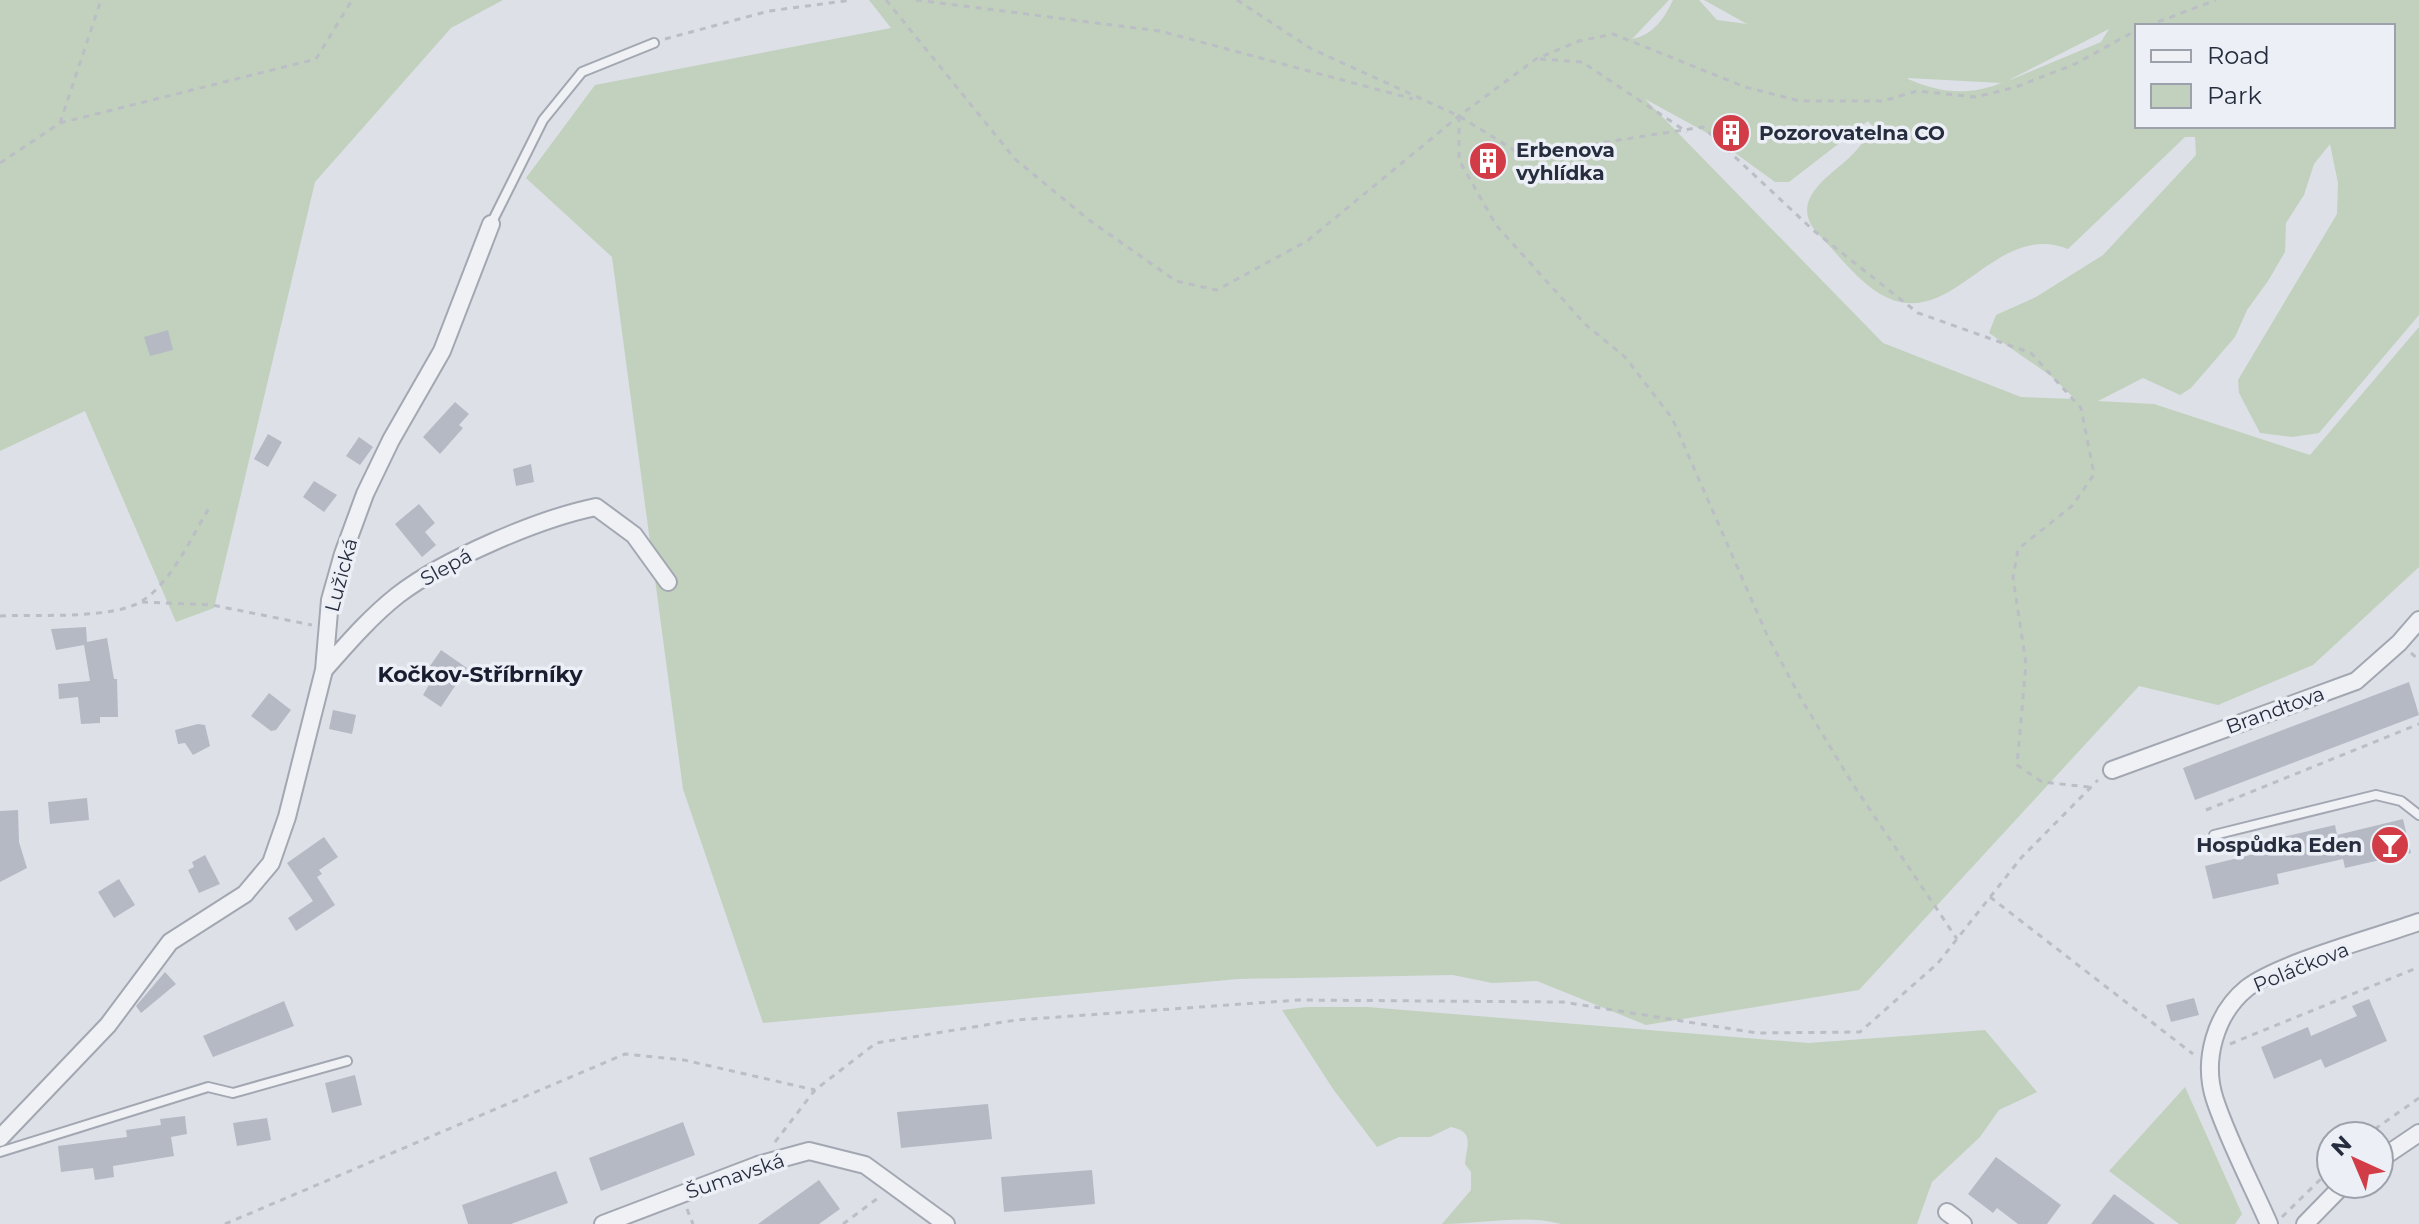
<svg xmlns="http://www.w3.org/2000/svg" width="2419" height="1224" font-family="Montserrat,sans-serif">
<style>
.green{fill:#c1d1bd;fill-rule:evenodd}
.building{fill:#b4b9c4}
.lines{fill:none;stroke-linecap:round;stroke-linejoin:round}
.lane-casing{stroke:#a2a7b1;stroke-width:12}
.street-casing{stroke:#a2a7b1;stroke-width:20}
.path{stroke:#bbbec5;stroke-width:3;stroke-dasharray:6 6;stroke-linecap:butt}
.lane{stroke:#eff1f5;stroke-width:8}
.street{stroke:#eff1f5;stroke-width:16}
.labels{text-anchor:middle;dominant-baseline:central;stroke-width:7;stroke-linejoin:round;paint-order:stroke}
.poi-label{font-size:20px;font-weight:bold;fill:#262d3e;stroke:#eceff5;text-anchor:start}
.street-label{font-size:20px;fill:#262d3e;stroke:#eceff5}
.neighbourhood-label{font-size:22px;font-weight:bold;fill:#181e2f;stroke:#eceff5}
</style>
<rect width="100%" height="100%" fill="#dde0e7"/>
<path class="green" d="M0 0H503L451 28 315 182 214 608 176 622 85 411 0 451Z
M869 0H1669L1632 39C1653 35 1664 19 1673 0H1699L1717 20 1747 24 1704 0H2419V315L2319 433 2292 437 2260 433 2239 393 2238 380 2337 214 2338 183 2330 144 2314 164 2304 195 2286 223 2285 252 2268 281 2247 310 2235 337 2191 388 2180 395 2143 378 2098 401 2154 404 2310 455 2419 327V567L2313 665 2218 705 2139 686 1859 990 1646 1025 1537 981 1492 983 1453 975 1238 979 763 1023 683 789 612 257 526 178 595 85 891 28ZM2137 26H2393V126H2137ZM2109 29 2101 42 2010 80 2011 79ZM1908 79V78L2001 83C1969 96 1939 93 1908 79ZM1645 99 1709 134 1775 182H1789L1868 121 1874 129C1865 138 1859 149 1850 157 1827 178 1788 201 1818 234 1836 252 1853 275 1874 290 1949 343 1991 218 2068 249L2185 137H2195L2196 155 2103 255 2036 297 1996 315 1989 333 2051 376 2075 399 2021 397 1883 343Z
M1307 1007H1367L1809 1043 1985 1030 2037 1092 1999 1110 1980 1137 1932 1182 1917 1224H1561C1523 1214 1482 1224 1442 1224L1471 1190V1172L1465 1164C1466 1147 1476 1132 1451 1127L1430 1137H1399L1377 1147 1333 1089 1282 1010Z
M2185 1087 2242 1214 2235 1224H2179L2109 1171Z"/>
<path class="building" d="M168 330 173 350 150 356 144 337Z
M455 402 469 414 459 425 463 428 440 454 423 437Z
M268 434 282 442 268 467 254 459Z
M359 437 373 447 360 465 346 456Z
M531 464 534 482 516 486 513 469Z
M314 481 337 495 324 512 303 497Z
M419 504 435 523 425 532 436 545 422 557 395 524Z
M86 627 87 642 107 638 114 679H117L118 717H100V723L81 724 78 697 59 699 58 684 90 681 84 645 56 650 51 629Z
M441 650 467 668 441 707 423 695 437 671 430 666Z
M2409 682 2419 715 2195 800 2183 768Z
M269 693 291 710 276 730 271 731 251 716Z
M333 710 356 715 352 734 329 729Z
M198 724 205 725 210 746 193 755 185 743 178 744 175 730Z
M87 798 89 820 50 824 48 802Z
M18 810 19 842 27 868 0 882V811Z
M2403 819 2411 853 2345 868 2343 859 2277 874 2279 884 2213 899 2205 866 2271 850 2269 840 2335 825 2337 835Z
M324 837 338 857 319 870 322 874 317 877 335 905 296 931 288 918 313 901 287 863Z
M205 855 220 884 199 893 188 870 194 867 192 862Z
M119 879 135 905 114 918 98 892Z
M165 972 176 984 141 1013 136 1006Z
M2194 998 2199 1015 2171 1022 2166 1005Z
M2369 999 2387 1041 2325 1068 2321 1059 2274 1079 2261 1047 2308 1027 2311 1036 2357 1016 2352 1006Z
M284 1001 294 1026 213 1057 203 1036Z
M355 1075 362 1105 332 1113 325 1083Z
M988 1104 992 1139 901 1148 897 1112Z
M185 1116 187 1134 171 1137 174 1156 113 1166 114 1177 95 1180 93 1168 61 1172 58 1146 127 1137 126 1130 161 1125 160 1119Z
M267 1118 271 1140 237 1146 233 1123Z
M683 1122 695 1155 601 1191 589 1158Z
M1996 1157 2061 1205 2047 1224H2018L1997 1208 1993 1213 1968 1194Z
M1092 1170 1095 1204 1004 1212 1001 1177Z
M556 1171 568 1203 511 1224H468L462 1205Z
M819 1180 840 1209 819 1224H758Z
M2114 1194 2155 1224H2091Z"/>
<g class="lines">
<defs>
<path id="lane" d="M491 224 543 120 582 72 654 43
M2214 835 2376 795 2401 801 2419 815
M0 1152 208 1087 233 1093 347 1061"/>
<path id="street" d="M324 670C347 644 370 617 398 595 445 559 538 519 596 507L634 535 668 582
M2112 770 2356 681 2399 643 2419 620
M0 1138 108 1025 170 942 245 894 271 863 287 817 324 670 330 600 343 554 365 494 391 440 442 351 491 224
M2379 1160 2419 1133
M1947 1212 1963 1224
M603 1224 758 1165 809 1151 865 1165 946 1224
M2269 1224C2251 1183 2229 1142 2215 1100 2202 1061 2215 1014 2247 988 2279 963 2377 937 2419 922
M2305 1224 2344 1184"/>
</defs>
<use href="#lane" class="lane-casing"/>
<use href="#street" class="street-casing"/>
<path class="path" d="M886 0 1015 159 1089 220 1176 281 1217 290 1307 241 1459 116 1536 59 1579 41 1613 34 1745 87 1800 101H1883L1917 91 1976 97 2016 87 2075 64 2137 30
M916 0 1160 31 1413 99
M1237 0 1310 48 1459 116 1522 155 1703 127 1813 230 1918 313 2031 353 2081 408 2094 474 2073 505 2018 549 2013 578 2026 664 2017 765 2042 782 2089 787
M2147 26 2216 0
M665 39 769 11 852 0
M1540 59 1582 62 1687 132
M1459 116V160L1496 225 1585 324 1625 357 1672 418 1768 637 1800 697 1852 783 1957 939
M60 123 101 0
M0 163 60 123 316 59 352 0
M142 602 212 605 312 625
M0 616C36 614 112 620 142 601 173 581 192 535 211 505
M2411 653 2419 660
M2206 810 2419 724
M1990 897 2193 1054
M2230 1044 2419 967
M2365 1136 2419 1098
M775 1142 815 1090 876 1043 1016 1020 1299 1000 1563 1002 1757 1033 1860 1032 1938 963 2021 858 2098 780
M687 1209 693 1224
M2282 1217 2331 1169
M225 1224 625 1054 684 1060 815 1090
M843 1224 878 1198"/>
<use href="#lane" class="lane"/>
<use href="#street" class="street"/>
</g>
<defs>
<symbol id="building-disc" viewBox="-11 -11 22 22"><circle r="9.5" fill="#d23c47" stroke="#eceff5"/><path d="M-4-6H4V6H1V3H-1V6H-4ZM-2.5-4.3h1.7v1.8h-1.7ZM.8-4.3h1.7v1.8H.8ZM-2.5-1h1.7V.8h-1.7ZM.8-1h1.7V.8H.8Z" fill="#fff"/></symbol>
<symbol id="bar-disc" viewBox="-11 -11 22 22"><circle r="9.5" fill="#d23c47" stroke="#eceff5"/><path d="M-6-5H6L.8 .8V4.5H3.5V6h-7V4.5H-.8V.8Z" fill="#fff"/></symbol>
</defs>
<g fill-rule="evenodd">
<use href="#building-disc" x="1709" y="111" width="44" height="44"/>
<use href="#building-disc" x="1466" y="139" width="44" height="44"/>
<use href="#bar-disc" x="2368" y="823" width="44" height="44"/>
</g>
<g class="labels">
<g class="poi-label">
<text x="1759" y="133">Pozorovatelna CO</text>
<text x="1516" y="150">Erbenova<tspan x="1516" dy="23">vyhlídka</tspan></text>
<text x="2362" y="845" text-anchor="end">Hospůdka Eden</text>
</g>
<g class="street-label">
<text transform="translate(446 567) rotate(-29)">Slepá</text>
<text transform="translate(341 575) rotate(-75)">Lužická</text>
<text transform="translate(2275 710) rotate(-20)">Brandtova</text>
<text transform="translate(2301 967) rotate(-22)">Poláčkova</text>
<text transform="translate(735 1176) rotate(-19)">Šumavská</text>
</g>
<g class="neighbourhood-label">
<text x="480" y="674">Kočkov-Stříbrníky</text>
</g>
</g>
<rect x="2135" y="24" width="260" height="104" fill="#eceff5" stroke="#9da1ac" stroke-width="2"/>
<rect x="2151" y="50" width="40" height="12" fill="#eff1f5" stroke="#9da1ac" stroke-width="2"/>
<text x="2207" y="64" font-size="24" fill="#262d3e">Road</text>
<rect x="2151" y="84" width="40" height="24" fill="#c1d1bd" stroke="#9da1ac" stroke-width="2"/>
<text x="2207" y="104" font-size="24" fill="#262d3e">Park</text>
<g transform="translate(2355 1160) rotate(316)"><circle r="38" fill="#eceff5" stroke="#9da1ac" stroke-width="2"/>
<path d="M0-6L14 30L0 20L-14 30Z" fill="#d23c47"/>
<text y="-12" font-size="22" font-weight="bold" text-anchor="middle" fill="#262d3e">N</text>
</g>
</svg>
